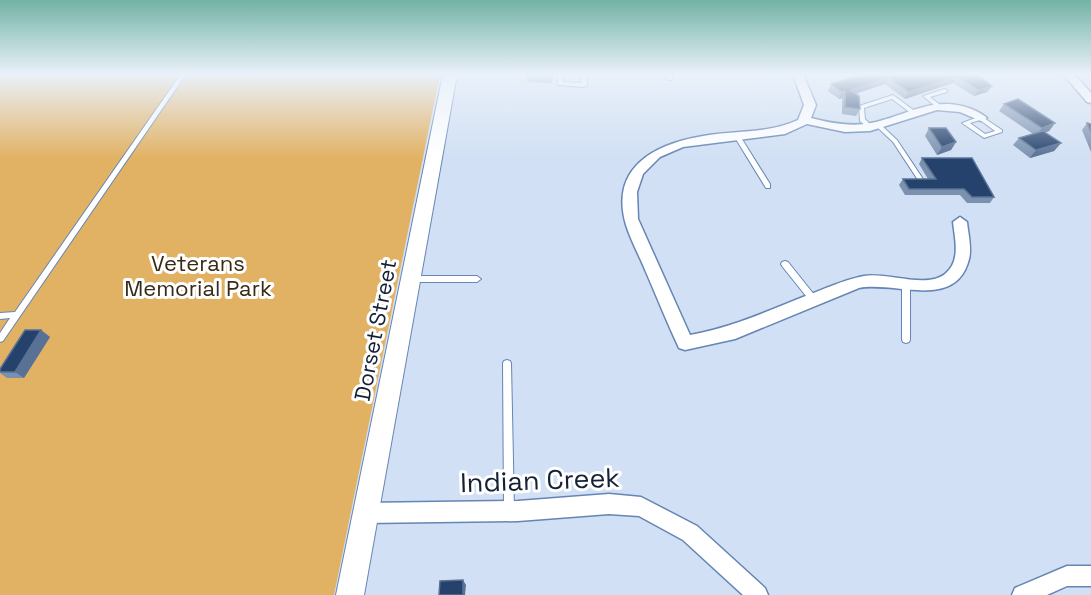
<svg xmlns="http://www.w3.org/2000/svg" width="1091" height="595" font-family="'Space Grotesk',sans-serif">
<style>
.green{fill:#e2b264}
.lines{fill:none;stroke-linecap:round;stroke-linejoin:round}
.service-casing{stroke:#6585b4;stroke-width:2}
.minor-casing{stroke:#6585b4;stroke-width:3}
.tertiary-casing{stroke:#6585b4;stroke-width:2}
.service{fill:#fff;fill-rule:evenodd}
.minor{fill:#fff;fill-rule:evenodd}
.tertiary{fill:#fff;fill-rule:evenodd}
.wall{fill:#7b91b0}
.shaded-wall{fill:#597195}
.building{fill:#25426c;stroke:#597195;stroke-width:1.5}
.labels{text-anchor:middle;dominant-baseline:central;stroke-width:6;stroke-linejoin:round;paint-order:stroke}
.park-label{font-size:22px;fill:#382a15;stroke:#fff}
.street-label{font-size:22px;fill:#142134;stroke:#fff}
.near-street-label{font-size:27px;fill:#142134;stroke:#fff}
</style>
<rect width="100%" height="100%" fill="#d1e0f4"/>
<path class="green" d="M0 74H440L334 595H0Z"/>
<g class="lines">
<defs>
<path id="service" d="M181 74H186L3 341 0 342V333L10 318 0 319V313L15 312Z
M557 74H563V82L581 83V74H587V85L584 87 558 85Z
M666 74H672V80H668Z
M945 89 947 90V92L930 97 939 104V106H935L923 96Z
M893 95 916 112V114H912L892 99 864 108 865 119 872 126V128H868L860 121 859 106Z
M981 116 1002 130V132L984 138 962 123ZM980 120 995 131 985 134 970 123Z
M878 123 880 124 897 140 923 179 922 180H918L893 142 876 126V124Z
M737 134 740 136 770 184V188H766L734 136Z
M785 261 788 262 816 297 817 299 816 301H810L782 266 781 264 782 262Z
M410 276H477L481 279 477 282H410L406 279Z
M906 282 910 285V340L909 342 906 343 903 342 902 340V285Z
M507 360 510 361 511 363 514 510 512 513 509 515 506 513 504 510 503 363 504 361Z"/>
<path id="minor" d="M793 74H803L816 105 811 118C830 123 851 127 871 123 903 117 928 98 962 106 970 108 980 112 987 118L981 121 960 112 937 110 870 131 845 132 807 124 785 134 683 147 660 157 643 174 637 192 638 219 690 335C732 327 763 313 803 297 823 290 842 280 864 276 887 272 926 289 945 274 961 261 955 240 953 222L960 217 967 222C968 233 972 248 969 259 956 311 895 281 859 288L735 339 685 350 679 348C667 323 657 297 646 272 640 257 631 241 626 225 609 167 655 144 703 136 735 130 767 134 798 120L804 105Z
M1063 74H1074L1091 93V103L1087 102Z
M609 494 641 497 697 526 765 588 768 595H743L683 540 639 516 609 514 518 521 365 523 358 520 355 513 358 506 365 503 518 501Z
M1067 566H1091V586H1067L1047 595H1012L1015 588Z"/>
<path id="tertiary" d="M443 74H457L364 595H336Z"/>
</defs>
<use href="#service" class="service-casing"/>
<use href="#minor" class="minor-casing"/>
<use href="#tertiary" class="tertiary-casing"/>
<use href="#service" class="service"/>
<use href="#minor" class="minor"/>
<use href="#tertiary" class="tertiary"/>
</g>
<path class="wall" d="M527 74H553L552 83 527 82Z
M977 74 992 86 987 92 974 96 953 83 905 99 885 84 856 94 860 109 856 116 842 114V98L839 99 828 91 831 84 854 77 855 75Z
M1004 104 1055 123 1049 131 1045 132 1061 143 1054 151 1030 158 1013 145 1019 138 1033 134 999 111Z
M1087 123 1091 124V152L1082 130Z
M929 128 956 142 951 150 937 155 925 136Z
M922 158 994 197 990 203H967L960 195H905L899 185 903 179H928L919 164Z
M41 330 50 337 24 378H7L0 373V369Z"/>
<path class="shaded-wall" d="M957 77 953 83 905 99 909 92Z
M888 78 885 84 847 96 850 90Z
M992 86 987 92 974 96 979 90Z
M845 91 842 98 839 99 842 92Z
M1055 123 1049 131 1036 136 1042 128Z
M956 142 951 150 937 155 942 147Z
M1061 143 1054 151 1030 158 1036 150Z
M41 330 50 337 24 378 15 372Z
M463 580 466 585 465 595H463Z"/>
<path class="building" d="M856 74H977L992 86 979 90 957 77 909 92 888 78 850 90 859 96 860 109 845 107V91L842 92 831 84 857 76 855 75Z
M1018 99 1055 123 1042 128 1004 104Z
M1087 123 1091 124V132Z
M929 128H946L956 142 942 147Z
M1043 131 1061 143 1036 150 1019 138Z
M922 158H972L994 197H972L964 189H909L903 179H936Z
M25 330H41L15 372H0V369Z
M463 580V595H439L440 581Z"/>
<linearGradient id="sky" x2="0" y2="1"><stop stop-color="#72b3a5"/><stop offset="0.47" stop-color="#eaf1fa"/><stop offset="1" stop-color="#eaf1fa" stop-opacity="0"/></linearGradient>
<rect width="1091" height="158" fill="url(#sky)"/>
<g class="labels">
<g class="park-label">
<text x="198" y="263">Veterans<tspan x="198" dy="25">Memorial Park</tspan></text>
</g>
<g class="street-label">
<text transform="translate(375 330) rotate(-79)">Dorset Street</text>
</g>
<g class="near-street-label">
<text transform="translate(540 480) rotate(-2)">Indian Creek</text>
</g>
</g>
</svg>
